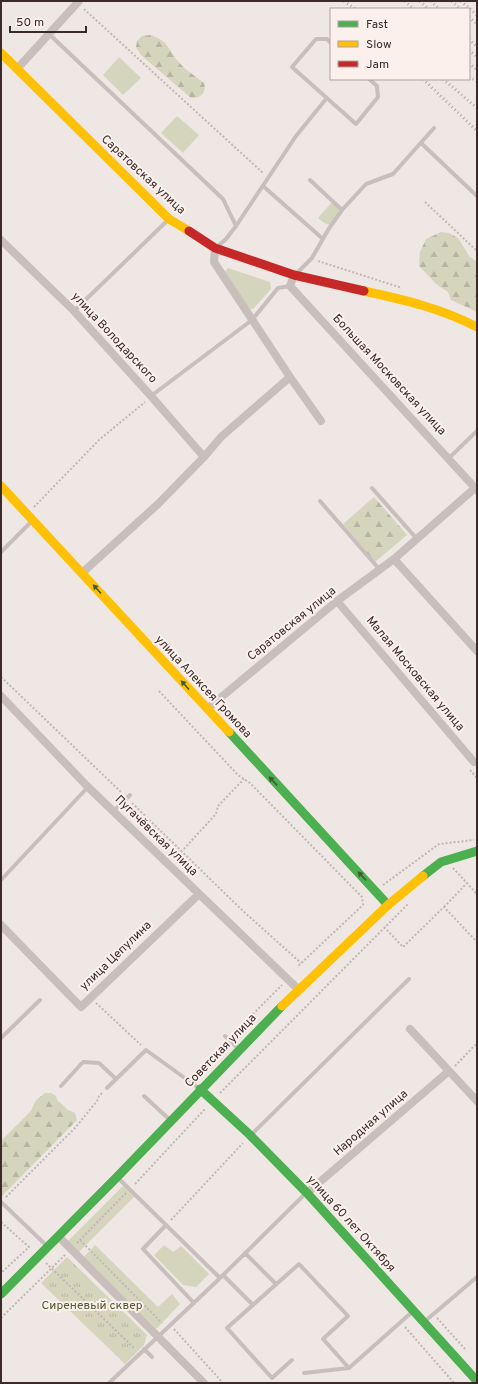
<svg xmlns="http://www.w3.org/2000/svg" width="478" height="1384" font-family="Overpass,sans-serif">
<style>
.grass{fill:#d5d4bc}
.forest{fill:url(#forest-firs)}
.park{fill:url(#park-tufts)}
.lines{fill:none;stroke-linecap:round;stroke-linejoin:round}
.path{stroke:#c1b7b4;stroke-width:2;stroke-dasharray:2 2;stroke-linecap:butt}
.lane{stroke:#c8bfbc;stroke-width:4}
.street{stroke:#c8bfbc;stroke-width:8}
.fast{stroke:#4caf50;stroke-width:9}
.slow{stroke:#ffc107;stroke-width:9}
.jam{stroke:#c62828;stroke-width:9}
.rail{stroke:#b0a8a6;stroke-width:3;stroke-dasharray:1 3;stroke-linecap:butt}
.oneway{fill:#405937}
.labels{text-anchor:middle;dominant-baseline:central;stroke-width:4;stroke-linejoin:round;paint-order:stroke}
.street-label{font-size:12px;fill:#3a2b29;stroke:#fbf0eb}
.park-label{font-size:12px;fill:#53592b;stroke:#fbf0eb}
</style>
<defs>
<pattern id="forest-firs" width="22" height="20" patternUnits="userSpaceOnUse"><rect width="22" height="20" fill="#d5d4bc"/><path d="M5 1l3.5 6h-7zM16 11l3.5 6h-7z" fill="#b8b6a2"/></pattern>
<pattern id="park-tufts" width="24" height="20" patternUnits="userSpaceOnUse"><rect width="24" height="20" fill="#d5d4bc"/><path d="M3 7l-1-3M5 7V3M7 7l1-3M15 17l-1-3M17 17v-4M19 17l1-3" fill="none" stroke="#b8b6a2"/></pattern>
</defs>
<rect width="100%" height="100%" fill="#efe7e3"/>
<path class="grass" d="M119 57 141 78 123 95 103 75Z
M177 116 199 135 183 153 161 133Z
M332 202 340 211 330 225 324 223 318 218Z
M228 268 270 282 271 289 254 308 250 310 224 273Z
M125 1184 136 1195 77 1254 67 1242Z
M95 1245 158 1307 172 1294 180 1304 156 1329 84 1257Z
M164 1245 173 1252 181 1246 209 1274 196 1287 183 1285 154 1255Z"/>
<path class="forest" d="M150 35C167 40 167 47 177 60 184 69 195 76 204 83 207 92 201 99 191 98L141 55 136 47 137 41 142 36Z
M441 232 449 233 458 238 469 256 477 262V312L451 300 448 292 436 284 419 266 420 252 426 239Z
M374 497 407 535 375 562 343 524Z
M45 1093H51L56 1096 57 1100 68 1110 75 1113 77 1120 2 1196 1 1195V1141L31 1111 36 1100Z"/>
<path class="park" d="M67 1257 147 1335 144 1345 125 1364 41 1283Z"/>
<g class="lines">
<path class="path" d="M84 9 263 173
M425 202 477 251
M318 261 402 288
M34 507 99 440 145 402
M1 677 122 793
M159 691 238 775 250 783 362 897 363 905 297 967
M470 770 477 778
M132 803 243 911 301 963
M181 852 216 814 218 806 244 779
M453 868 477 894
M383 885 439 844 474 840
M444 907 467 883
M384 927 403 947 444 907 477 942
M96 1003 141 1045
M233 1034 282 985
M455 1066 477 1043
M195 1073 224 1043
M220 1093 409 903
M135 1184 205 1109
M6 1197 75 1128 97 1101 99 1096 103 1092
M171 1220 243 1143
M1 1222 29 1247 1 1273
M80 1240 162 1323
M77 1243 126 1193
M46 1263 135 1349
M1 1318 66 1254
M437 1318 465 1349
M405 1327 454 1383
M174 1329 223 1383"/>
<path class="lane" d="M49 34 223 199 236 226
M331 43 327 39H316L292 67 356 124 378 97 377 86 369 79
M421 143 477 196
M310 180 342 210
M263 186 323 239
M218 246 226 239 236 226 296 136 326 99
M296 274 312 258 328 230 342 210 366 184 393 174 434 128
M74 311 168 220
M151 396 252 320 278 288 290 286
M449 458 477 431
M372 488 417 539
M320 501 380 570
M1 552 32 521
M114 811 130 795
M1 880 88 787
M225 1036 239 1049
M1 1038 40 1000
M61 1086 83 1062 99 1063 116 1079
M107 1088 146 1050 200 1089
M144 1096 170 1120
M252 1134 409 979
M117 1177 166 1225 143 1249 194 1303
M1 1202 47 1246
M166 1225 220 1278
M245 1253 276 1284
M223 1275 253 1305
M424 1322 477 1277
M144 1349 152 1357
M292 1360 272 1378 227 1328 299 1264 348 1316 323 1339 349 1368 412 1312
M304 1373 349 1368
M109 1383 217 1281 306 1193"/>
<path class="street" d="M17 69 79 1
M1 240 74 311 151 396 204 457
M215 248 214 262 290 377 321 421
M294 275 290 286 477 490
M394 559 477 651
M82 573 158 504 204 457 221 437 290 377
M337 601 474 762
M1 696 88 787 298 989
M207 709 337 601 394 559 475 488
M1 925 81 1007 199 894
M410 1029 477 1101
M307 1193 449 1071
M59 1237 204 1383"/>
<path class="fast" d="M229 732 388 905
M423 876 441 862 477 851
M200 1089 250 1135 307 1193 477 1381
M1 1294 117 1177 282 1006"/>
<path class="slow" d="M1 53 169 219 189 231
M364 291C405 300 440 308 477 327
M1 486 229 732
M282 1006 388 905 423 876"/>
<path class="jam" d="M189 231 215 248 294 275 364 291"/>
<path class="rail" d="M344 1 355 9
M405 1 413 9
M420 1 428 9
M431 1 439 9
M452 1 460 9
M461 1 477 15
M469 17 477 24
M469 39 477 47
M469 50 477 57
M469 63 477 70
M469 77 477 81
M423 79 477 131
M443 79 477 108"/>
</g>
<defs><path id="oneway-solid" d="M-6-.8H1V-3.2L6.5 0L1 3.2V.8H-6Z"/></defs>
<g class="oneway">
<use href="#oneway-solid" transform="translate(97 589) rotate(-132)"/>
<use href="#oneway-solid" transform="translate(185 685) rotate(-132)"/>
<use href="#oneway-solid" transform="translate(273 781) rotate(-133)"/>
<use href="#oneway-solid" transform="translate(362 876) rotate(-133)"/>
</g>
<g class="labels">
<g class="street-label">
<text transform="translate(143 175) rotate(43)">Саратовская улица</text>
<text transform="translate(114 338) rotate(47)">улица Володарского</text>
<text transform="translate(389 375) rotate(47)">Большая Московская улица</text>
<text transform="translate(292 624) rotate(-39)">Саратовская улица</text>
<text transform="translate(415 674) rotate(50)">Малая Московская улица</text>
<text transform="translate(203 687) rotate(47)">улица Алексея Громова</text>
<text transform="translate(156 836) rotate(44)">Пугачёвская улица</text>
<text transform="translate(116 956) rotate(-44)">улица Цепулина</text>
<text transform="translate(221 1051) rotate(-46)">Советская улица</text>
<text transform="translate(371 1123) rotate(-41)">Народная улица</text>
<text transform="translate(351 1224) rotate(48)">улица 60 лет Октября</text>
</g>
<g class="park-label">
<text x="92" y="1306">Сиреневый сквер</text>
</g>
</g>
<rect width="478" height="1384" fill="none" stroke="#3a2b29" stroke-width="4"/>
<rect x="330" y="8" width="140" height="72" fill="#fbf0eb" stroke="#aea19d"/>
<rect x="338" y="21" width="20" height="6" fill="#4caf50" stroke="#aea19d"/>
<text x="366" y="28" font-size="12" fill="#3a2b29">Fast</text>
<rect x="338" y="41" width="20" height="6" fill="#ffc107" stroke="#aea19d"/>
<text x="366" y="48" font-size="12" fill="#3a2b29">Slow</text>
<rect x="338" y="61" width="20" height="6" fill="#c62828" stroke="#aea19d"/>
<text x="366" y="68" font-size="12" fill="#3a2b29">Jam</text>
<path d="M10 26v6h76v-6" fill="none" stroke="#3a2b29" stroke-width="2"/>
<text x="16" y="26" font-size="12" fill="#3a2b29" stroke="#fbf0eb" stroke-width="3" paint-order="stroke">50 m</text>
</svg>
